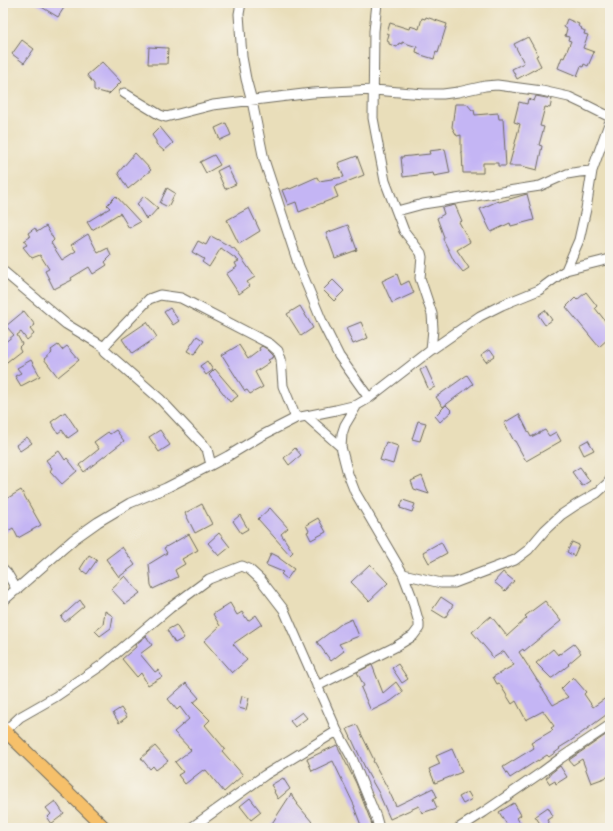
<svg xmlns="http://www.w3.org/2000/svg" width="613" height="831" font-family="'Indie Flower',sans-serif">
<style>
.building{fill:#c4b5f4}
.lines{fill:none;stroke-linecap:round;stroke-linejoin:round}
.minor-casing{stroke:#6e6a5d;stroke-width:11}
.major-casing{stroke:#6e6a5d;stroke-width:14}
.minor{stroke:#fff;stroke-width:9}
.major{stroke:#f6c06b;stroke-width:12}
</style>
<rect width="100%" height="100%" fill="#f7f3e8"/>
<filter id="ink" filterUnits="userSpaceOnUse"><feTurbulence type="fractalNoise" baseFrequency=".025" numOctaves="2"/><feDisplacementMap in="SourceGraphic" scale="8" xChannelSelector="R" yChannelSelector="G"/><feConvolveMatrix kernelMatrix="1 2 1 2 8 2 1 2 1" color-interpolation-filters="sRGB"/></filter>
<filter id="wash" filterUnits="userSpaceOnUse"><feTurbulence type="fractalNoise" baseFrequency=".012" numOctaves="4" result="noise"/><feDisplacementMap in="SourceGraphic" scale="16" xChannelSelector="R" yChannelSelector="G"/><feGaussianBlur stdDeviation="0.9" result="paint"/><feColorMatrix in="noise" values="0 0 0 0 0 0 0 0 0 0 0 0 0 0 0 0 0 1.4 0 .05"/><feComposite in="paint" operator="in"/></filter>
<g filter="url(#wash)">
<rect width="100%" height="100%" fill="#e9deba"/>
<g id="blocks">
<path class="building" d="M35 3H67L58 17Z
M426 17 447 24 438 53 436 52 434 59 418 54 419 53 416 52 417 47 402 42V44L399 43 397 47 389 44V42L387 41 389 34 387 33 390 23 409 29 410 26 419 29 422 18 425 19Z
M567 19 579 24 578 26 582 28 581 29 585 31 584 34 588 35 583 48 594 52 588 66 584 64 583 67 581 66 577 76 558 68 562 57 564 58 571 41 568 40 569 37 565 36 567 29 564 27Z
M528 37 538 55 536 56 541 66 517 79 512 69 524 63 514 44Z
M22 40 34 49 24 63 12 54Z
M149 47 168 48 167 64H148Z
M102 62 121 82 109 94 94 90V84L87 75Z
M536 96 552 99 550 108 545 107 540 126 544 127 539 145 542 146 537 170 521 166H509L520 124 514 122 519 102 527 104 528 99 534 101Z
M455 104H467L472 110H474L475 115 498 113 499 119H503L506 166H498V163H483V173H463L462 152H461V135L457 136 452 127Z
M226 123 231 135 220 140 215 128Z
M160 127 173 143 164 151 156 144V141L152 135Z
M445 149 450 173 434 176 433 173 403 177 401 157 430 154 429 151Z
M135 153 151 170 128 189 118 173Z
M214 155 220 165 206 173 200 162Z
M357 156 364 175 334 187 338 197 299 212 296 202 288 205 282 190 289 188 290 189 317 177 319 181 344 177 338 163Z
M227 166 236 184 225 189 217 171Z
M167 188 175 193 168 207 160 203Z
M527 194 534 220 511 226 510 223 491 232 480 209 498 201 499 202Z
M116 196 140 222 129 228 120 213 92 230 87 222 110 208 107 205Z
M144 196 158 208 149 218 148 217 146 219 137 204Z
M455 205 462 221 459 222 470 242 457 250 469 268 463 272 454 261 443 239 444 237 437 218 444 214 442 208Z
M249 208 260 231 239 244 227 220Z
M348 225 357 250 335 258 326 233Z
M46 226 54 240 51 243 62 260 76 251 71 245 88 234 98 253 108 248 111 256 105 262 107 265 93 274 89 267 71 278 72 280 54 289 45 271 49 269 40 255 32 258 23 247 27 245 24 241 30 237 28 233 35 228 37 232Z
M211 236 235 249 255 277 247 282 250 286 239 294 226 274 237 267 235 263 239 261 221 248 209 267 202 262 204 259 192 252 198 241 206 245Z
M397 274 401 285 409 281 414 293 392 303 382 281Z
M333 280 344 291 334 301 323 290Z
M586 292 597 306 595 308 610 327V337L599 347 566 307 575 298 577 300Z
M300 306 313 328 301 336 287 314Z
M170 308 179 321 173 325 164 312Z
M545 310 552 320 545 325 538 315Z
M24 311 35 325 30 329 34 334 27 340 21 332 17 335 22 344 19 347 21 351 3 365V344L14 335 6 326Z
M147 322 157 337 132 354 122 339Z
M361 322 368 338 353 344 346 328Z
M197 336 204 341 194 355 187 351Z
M58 345 62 350 67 346 79 360 58 377 44 359 52 352 51 350Z
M239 345 248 359 260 350 259 348 262 346 267 349 273 355 274 357 268 360 270 362 255 372 263 387 250 394 247 390 245 391 222 355Z
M490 349 495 356 486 362 481 355Z
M31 360 40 376 21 386 15 376 21 373 17 368Z
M207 361 213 370 206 375 200 366Z
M426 367 435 387 429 390 420 370Z
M215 369 238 396 230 402 209 375Z
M467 375 473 384 443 407 436 397Z
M446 405 452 411 440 422 435 416Z
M65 412 78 431 68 438 62 430 58 433 51 422Z
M519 414 531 437 545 430 549 436 556 432 561 441 526 461 515 441H514L504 423Z
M418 421 426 423 420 441 412 439Z
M116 430 124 441 84 472 79 465 99 449 94 442 108 432 110 434Z
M160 430 170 445 159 452 149 437Z
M27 437 32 443 20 451 16 445Z
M588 440 594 450 584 455 579 445Z
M386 442 398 446 393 464 380 460Z
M295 448 301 455 289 465 284 458Z
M59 451 65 460 67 458 77 471 62 484 50 471 52 468 46 460Z
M580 467 590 481 582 486 572 472Z
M422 476 429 494 414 489 411 481Z
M21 490 41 525 18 538 13 528 3 534V501Z
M403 500 415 504 412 512 400 508Z
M202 504 212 524 195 533 185 513Z
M270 508 288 528 281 534 293 552 290 555 258 519Z
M240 515 248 529 241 533 233 521Z
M318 518 326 532 311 540 307 532 309 531 306 525Z
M219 533 230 547 219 556 208 543Z
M189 534 198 550 182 559 185 564 175 570 178 577 153 589 151 585 149 564 167 553 164 548Z
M441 542 447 553 429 563 423 552Z
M572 542 579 545 574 556 567 552Z
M122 547 135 565 119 577 106 559Z
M271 553 279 557V558L294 569 287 579 281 574 283 572 266 565Z
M89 555 97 560 87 574 80 569Z
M370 564 388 583 369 601 351 582Z
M503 572 514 581 505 591 494 582Z
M125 576 140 593 125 604 111 589Z
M441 597 453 605 445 618 432 610Z
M80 600 84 606 65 622 61 617Z
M545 601 561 621 524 651 523 649 519 652 553 705 568 697 561 689 573 677 586 692 584 694 593 707 610 695V712L572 740 559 748 560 749 549 757 547 755 538 761V760L510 778 503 767 534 748 531 743 553 730 551 728 554 726 543 711 526 720 516 701 512 704 499 683 497 684 493 677 514 665 504 651 493 658 490 653 472 632 491 616 507 636 527 618 525 616Z
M230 603 237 615 242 612 248 621 256 615 262 624 233 644 247 660 232 673 204 641 220 626 213 614Z
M105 611 113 616 111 628 100 636 95 631 103 625Z
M352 619 359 636 339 644 344 651 331 661 317 642 341 624Z
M176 625 184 638 175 643 167 630Z
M146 636 152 645 140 654 155 672 158 670 162 677 148 685 141 673 137 677 122 659 136 647 135 645Z
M574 644 581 653 568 664 569 665 552 678H551L536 663 553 649 558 655 559 653 560 654Z
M398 664 408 679 402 683 392 668Z
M372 665 383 693 396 682 403 692 391 701 371 711 361 688 364 686 357 672Z
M186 683 199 698 193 703 210 720 205 725 225 749 222 751 243 775 224 792 206 770 204 771 203 770 185 784 178 775 183 772 175 762 191 750 174 732 189 719 180 707 177 710 168 699Z
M242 696 249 698 246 710 239 708Z
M121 708 127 717 119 723 113 713Z
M302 712 307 718 295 727 290 721Z
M357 725 374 760 373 761 387 787 396 806 433 788 437 797 433 799 437 808 422 813 419 806 390 819 380 796V795L368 774 347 729Z
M610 732V776L591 783 582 759 573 765 569 760Z
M337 745 356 783 370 819 373 828H362L354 807H355L333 761 312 771 307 759Z
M155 746 168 761 156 770 153 766 150 769 141 758Z
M452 749 462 772 435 783 429 769 440 764 436 756Z
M560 766 567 777 556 784 555 781 550 784 546 778 550 775V774Z
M283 778 290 789 278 799 274 792 275 791 271 785Z
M468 792 472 799 463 804 459 797Z
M291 794 298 804H297L312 822 305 828H269Z
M250 798 261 812 251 820 240 806Z
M55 801 64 814 51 824 47 818 51 814 46 808Z
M514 803 521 815 517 818 523 828H509L499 812Z
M548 807 553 816 547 820 552 828H543L535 816Z"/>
</g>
</g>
<g filter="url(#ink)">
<use href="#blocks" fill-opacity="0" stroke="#6e6a5d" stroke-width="1"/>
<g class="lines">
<defs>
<path id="minor" d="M241 3 239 14 242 57 246 79 252 101 264 160 299 266 323 324 339 356 369 398
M377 3 374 31 373 118 378 145 385 181 404 231 421 253 422 257 420 278 432 314 433 329 431 350
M124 93 160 115 166 117 213 105 312 93 374 90 424 94H443L458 92 485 86 497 85 542 91 569 97 586 105 610 117
M397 211 423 204 540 186 567 174 579 172 592 171
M566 270 610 259
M3 271 66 324 104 347
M306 416 341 447
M211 465 207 449 161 400 105 351 104 347 108 342 149 299 160 295 181 298 270 344 278 351 281 359 283 386 296 418
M3 569 7 573 17 590
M403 574 441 583H454L515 560 528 550 545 530 561 515 576 505 597 493 608 483 610 480
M3 601 74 539 98 522 130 503 166 488 211 465 228 456 261 436 296 418 336 410 357 405 369 398 431 350 480 316 502 305 539 290 566 270 579 240 586 209 592 171 610 121
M317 686 395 647 413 636 419 628V623L411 595 403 574 355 492 348 474 341 447 342 434 345 425 357 405
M5 731 20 717 55 697 102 665 170 608 209 579 242 566 249 569 261 580 284 610 337 731 352 758 376 817 379 828
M191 828 265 775 337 731
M459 828 484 812 542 772 561 758 610 725"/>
<path id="major" d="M3 729 105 828"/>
</defs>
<use href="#minor" class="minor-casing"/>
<use href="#major" class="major-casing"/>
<use href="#minor" class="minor"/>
<use href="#major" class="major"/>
</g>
</g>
<rect width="613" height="831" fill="none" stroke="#f7f3e8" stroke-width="16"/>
</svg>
